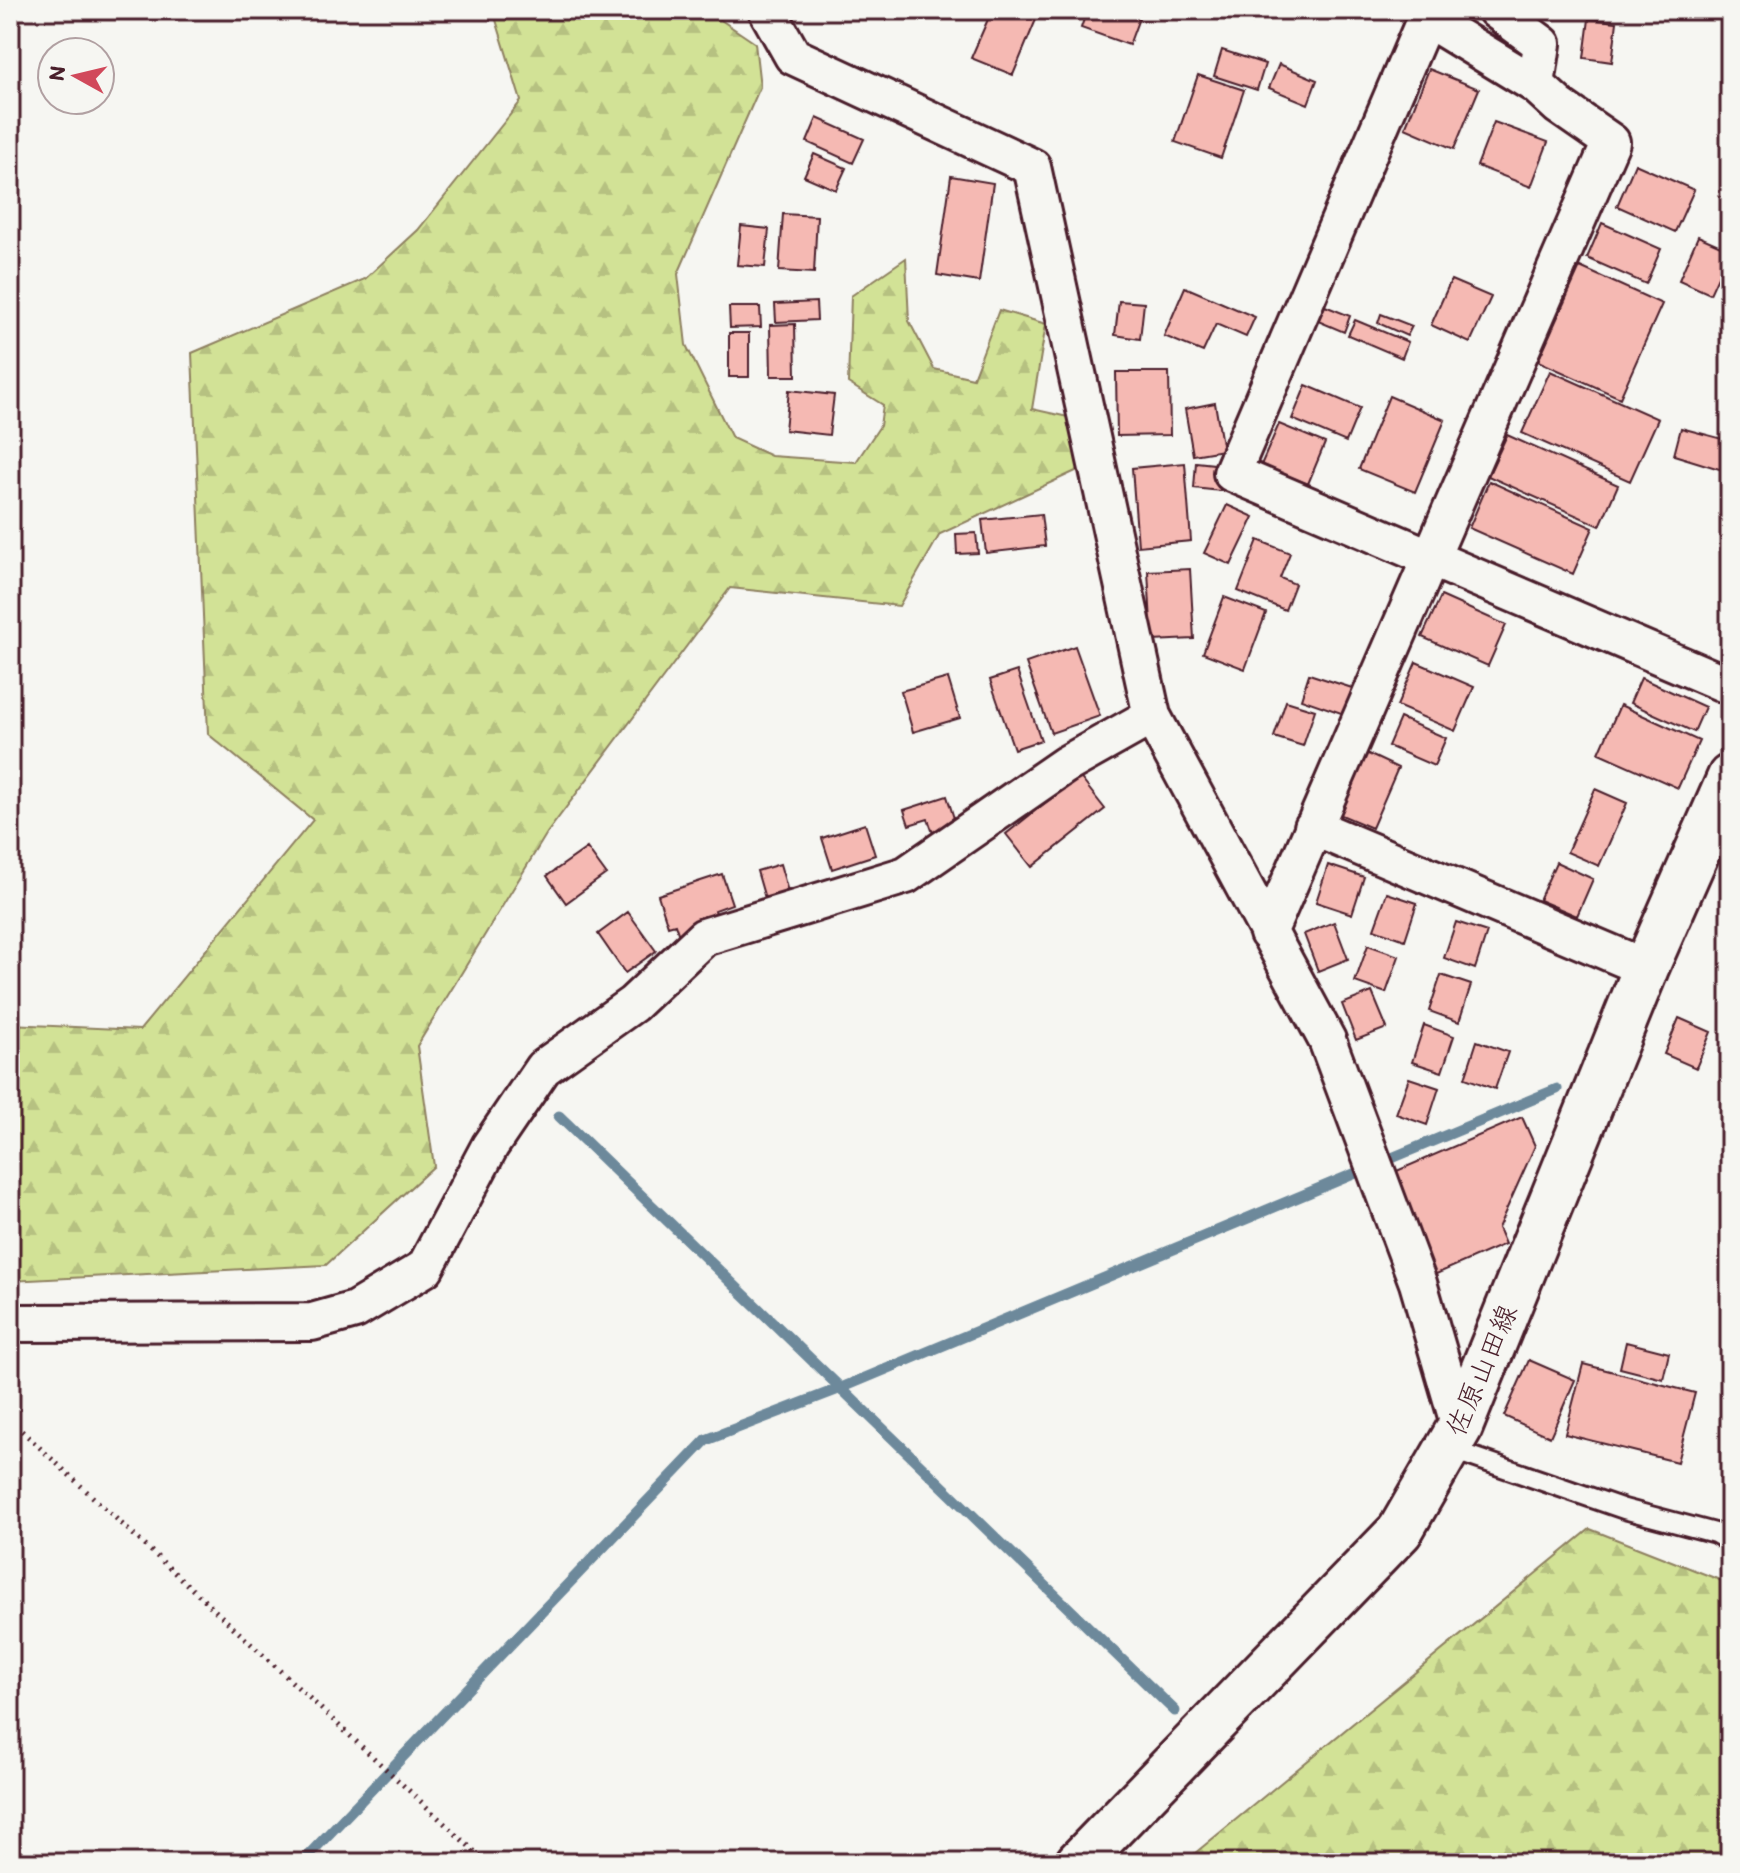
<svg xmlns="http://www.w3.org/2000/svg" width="1740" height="1873" font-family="Itim,'Klee One',sans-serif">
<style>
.forest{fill:url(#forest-firs);stroke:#8e8060;stroke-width:2}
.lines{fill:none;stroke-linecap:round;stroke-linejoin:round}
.stream{stroke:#6d899b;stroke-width:11}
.building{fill:#f5b9b3;stroke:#4a1f2b;stroke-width:2}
.lane-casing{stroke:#4a1f2b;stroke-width:24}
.street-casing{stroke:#4a1f2b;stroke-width:42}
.primary-casing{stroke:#4a1f2b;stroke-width:50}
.path{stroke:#4a1f2b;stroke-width:5;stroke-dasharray:2 6;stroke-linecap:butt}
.lane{stroke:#f6f6f2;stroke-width:18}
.street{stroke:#f6f6f2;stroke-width:36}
.primary{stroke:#f6f6f2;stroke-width:44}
.labels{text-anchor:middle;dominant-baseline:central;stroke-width:6;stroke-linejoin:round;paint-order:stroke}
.street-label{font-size:28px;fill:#4a1f2b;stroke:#f6f6f2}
</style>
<defs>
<pattern id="forest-firs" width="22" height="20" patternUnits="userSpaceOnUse" patternTransform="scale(2)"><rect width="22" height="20" fill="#d2e296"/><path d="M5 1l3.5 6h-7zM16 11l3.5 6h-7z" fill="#b6c181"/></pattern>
</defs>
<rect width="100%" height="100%" fill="#f6f6f2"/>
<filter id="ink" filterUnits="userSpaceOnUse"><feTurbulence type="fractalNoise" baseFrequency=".0125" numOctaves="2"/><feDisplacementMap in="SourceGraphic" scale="16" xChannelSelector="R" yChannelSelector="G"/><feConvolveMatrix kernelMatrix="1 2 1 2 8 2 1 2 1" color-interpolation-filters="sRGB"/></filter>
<g filter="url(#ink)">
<path class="forest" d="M493 10H706L755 43 760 87 678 274 686 345 732 438 771 456 856 462 880 426 883 405 848 383 851 296 906 258 909 321 934 369 973 378 999 310 1046 324 1032 409 1086 421 1078 470 940 534 899 606 730 588 547 833 417 1046 434 1166 326 1265 10 1281V1024L140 1030 313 820 208 734 192 353 365 279 418 230 521 101Z
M1590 1529 1730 1584V1863H1183Z"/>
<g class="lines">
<path class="stream" d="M559 1116 1175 1711
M301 1863 706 1440 841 1388 1557 1089"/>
</g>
<path class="building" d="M992 10H1040L1013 75 971 58Z
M1087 10H1142L1129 45 1081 28Z
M1225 10H1258L1252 23Z
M1589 19 1617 22 1612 62 1584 58Z
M1222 50 1265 64 1257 90 1214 76Z
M1279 64 1317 80 1308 104 1269 88Z
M1429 69 1479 89 1454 149 1405 128Z
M1198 75 1244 90 1221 158 1175 142Z
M817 118 864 139 853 163 807 142Z
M1494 122 1548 142 1531 187 1477 166Z
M814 154 846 168 836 190 804 176Z
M1635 164 1694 190 1675 232 1617 206Z
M951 176 993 183 979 282 937 275Z
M783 214 817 216 814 273 779 271Z
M1602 223 1661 249 1646 284 1587 258Z
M741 226 769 229 765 267 737 265Z
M1698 236 1730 250 1710 294 1679 280Z
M1580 267 1662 304 1620 398 1538 361Z
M1451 280 1491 297 1470 343 1431 325Z
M1185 287 1255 317 1246 337 1216 324 1203 352 1164 336Z
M1119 301 1144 303 1140 339 1115 335Z
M816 302 817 320 776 322 775 304Z
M1325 306 1350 316 1344 332 1318 321Z
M729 307H760L761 327 730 328Z
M1381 314 1412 326 1407 336 1378 323Z
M1355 320 1408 342 1402 358 1348 335Z
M795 324 796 376H771L770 325Z
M729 333H749V377H729Z
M1550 371 1658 419 1630 481 1522 433Z
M1116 372H1169L1170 435 1117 436Z
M1306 385 1360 408 1346 442 1292 419Z
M789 390 834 395 829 435 785 430Z
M1389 396 1445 420 1415 492 1359 469Z
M1215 403 1223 450 1193 455 1185 409Z
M1279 424 1325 443 1308 484 1261 465Z
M1681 428 1730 441 1729 472 1674 455Z
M1507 435 1618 485 1600 526 1488 476Z
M1196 462 1223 465 1220 491 1194 488Z
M1185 463 1191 541 1138 546 1132 468Z
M1489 481 1593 528 1573 574 1469 528Z
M1227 505 1254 517 1231 565 1204 553Z
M1041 514 1045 546 986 553 982 520Z
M976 533 978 553 957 554 956 534Z
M1258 540 1290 553 1280 578 1295 584 1285 610 1238 591Z
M1190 569 1194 639 1152 641 1148 571Z
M1441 596 1506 625 1488 666 1422 637Z
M1224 597 1266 613 1245 669 1203 653Z
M1075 646 1100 716 1051 733 1026 663Z
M1416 662 1474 687 1455 731 1397 706Z
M1017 671 1041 740 1014 749 990 680Z
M1309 674 1352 688 1344 714 1301 699Z
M948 678 960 718 913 732 901 691Z
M1641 678 1705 707 1694 732 1630 703Z
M1286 701 1315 710 1303 746 1274 737Z
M1620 705 1699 741 1678 788 1599 753Z
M1400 718 1446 738 1434 766 1388 746Z
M1366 753 1398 768 1372 828 1339 814Z
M1079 776 1105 809 1032 867 1006 834Z
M1595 789 1627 803 1599 866 1567 852Z
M947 796 957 828 934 836 928 819 909 825 904 810Z
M865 824 875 855 832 869 822 838Z
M587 848 606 874 566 903 547 876Z
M1556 862 1593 879 1577 916 1539 900Z
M780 864 789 895 766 902 757 871Z
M1328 865 1364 877 1352 914 1316 902Z
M722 874 732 904 715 910 719 923 679 936 675 924 668 926 658 895Z
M1387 893 1417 903 1405 940 1374 929Z
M628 912 656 951 625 973 598 934Z
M1334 922 1348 959 1318 971 1304 934Z
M1456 922 1487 932 1475 969 1444 958Z
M1368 945 1399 956 1386 993 1355 982Z
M1441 975 1471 985 1459 1022 1429 1011Z
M1372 992 1387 1028 1356 1040 1342 1004Z
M1679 1018 1711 1032 1696 1068 1664 1054Z
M1424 1025 1454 1036 1442 1072 1412 1062Z
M1477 1041 1508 1052 1495 1089 1465 1078Z
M1409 1078 1439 1088 1427 1125 1396 1114Z
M1522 1117 1535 1146 1498 1228 1505 1244 1434 1275 1392 1173Z
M1626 1342 1669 1353 1663 1379 1620 1368Z
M1529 1360 1575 1380 1550 1437 1504 1416Z
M1583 1364 1695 1393 1677 1462 1565 1434Z"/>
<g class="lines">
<defs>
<path id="lane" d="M1447 1448 1624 1509 1715 1533 1730 1542"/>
<path id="street" d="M767 10 793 56 1032 167 1152 716 1327 1040 1418 1283 1460 1427
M1536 85 1426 18 1232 473 1730 686
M1313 827 1646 968
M1268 933 1611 142 1559 106 1536 85 1542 44 1496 10
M10 1323 312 1322 355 1310 425 1268 490 1146 543 1068 633 1004 704 937 906 875 1065 765 1152 716"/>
<path id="primary" d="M1078 1863 1400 1531 1460 1427 1646 968 1730 777"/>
</defs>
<use href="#lane" class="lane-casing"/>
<use href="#street" class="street-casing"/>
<use href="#primary" class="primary-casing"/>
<path class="path" d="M10 1420 487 1863"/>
<use href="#lane" class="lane"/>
<use href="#street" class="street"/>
<use href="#primary" class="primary"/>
</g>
</g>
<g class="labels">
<g class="street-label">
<text transform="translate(1481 1370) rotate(-67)">佐原山田線</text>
</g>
</g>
<rect width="1740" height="1873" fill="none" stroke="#f6f6f2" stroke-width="40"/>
<rect x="20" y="20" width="1700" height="1833" fill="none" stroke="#4a1f2b" stroke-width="3" filter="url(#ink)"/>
<g transform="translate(76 76) rotate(278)"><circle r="38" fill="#f6f6f2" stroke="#b1a0a2" stroke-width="2"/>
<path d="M0-6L14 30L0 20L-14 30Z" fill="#d1495b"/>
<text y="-12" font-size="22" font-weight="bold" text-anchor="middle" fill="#4a1f2b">N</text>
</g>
</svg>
